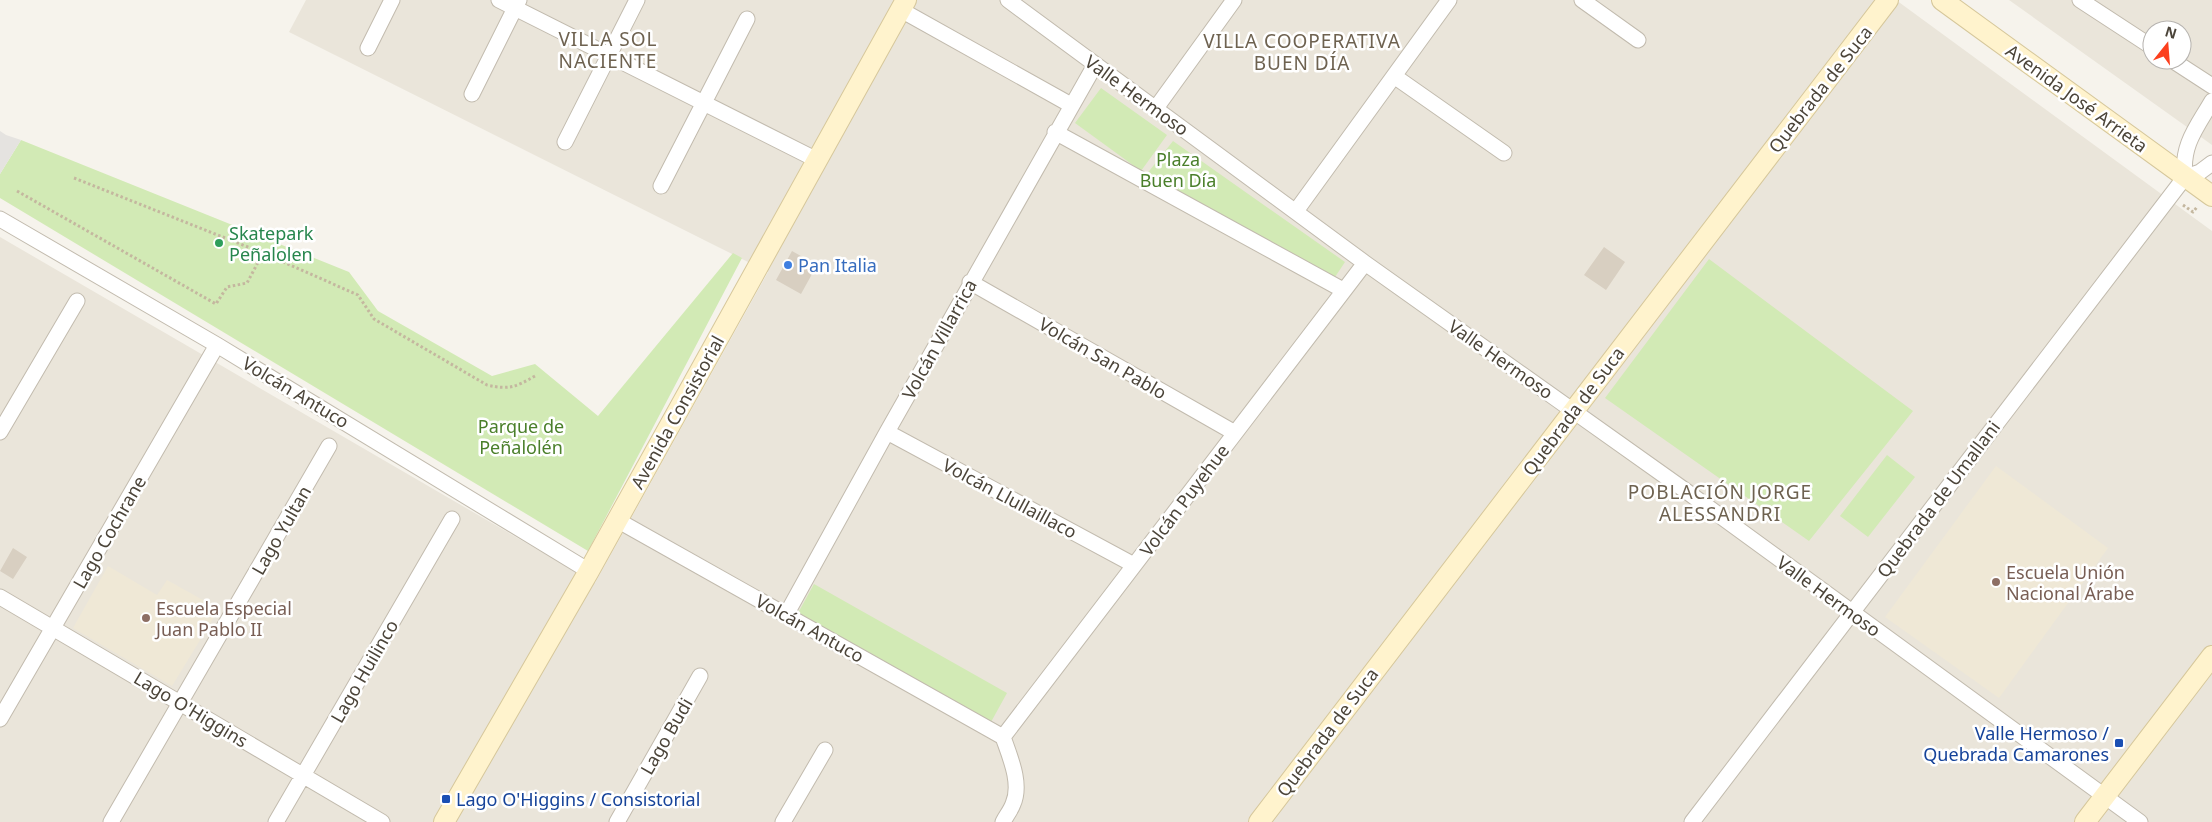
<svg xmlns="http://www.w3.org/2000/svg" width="2212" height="822" font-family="'Noto Sans',sans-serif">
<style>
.residential{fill:#eae5da;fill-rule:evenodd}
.education{fill:#efe8d6}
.green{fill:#d2eab5}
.parking{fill:#e5e3e0}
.building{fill:#d8cfc1}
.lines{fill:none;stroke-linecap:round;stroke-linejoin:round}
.street-casing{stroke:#c2bbae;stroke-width:17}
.secondary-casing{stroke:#d6c79b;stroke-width:22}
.path{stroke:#c4b79f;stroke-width:3;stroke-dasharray:2.5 2.5;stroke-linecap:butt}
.street{stroke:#fff;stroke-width:15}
.secondary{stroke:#fff3cd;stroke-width:20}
.leisure-dot{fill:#2e9e5b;stroke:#fff;stroke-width:2}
.shop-dot{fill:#3f7fe0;stroke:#fff;stroke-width:2}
.education-dot{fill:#8d6e63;stroke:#fff;stroke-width:2}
.transit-dot{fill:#1a4fb4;stroke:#fff;stroke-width:2}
.labels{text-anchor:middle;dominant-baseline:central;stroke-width:5;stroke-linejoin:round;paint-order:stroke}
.street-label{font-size:18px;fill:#4b4439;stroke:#fff}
.park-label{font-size:18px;fill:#4a7f2a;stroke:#fff}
.leisure-label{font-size:18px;fill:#27864d;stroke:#fff;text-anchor:start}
.shop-label{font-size:18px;fill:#366cbe;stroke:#fff;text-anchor:start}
.education-label{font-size:18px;fill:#785e54;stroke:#fff;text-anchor:start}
.transit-label{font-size:18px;fill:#164399;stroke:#fff;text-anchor:end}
.neighbourhood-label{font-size:19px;letter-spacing:1px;fill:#6e6250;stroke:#fff}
</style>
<rect width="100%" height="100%" fill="#f6f3ec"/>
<path class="residential" d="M306 0H1896L2212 231V822H0V237L595 583 768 272 289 32Z
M2009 0H2212V145L2194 132ZM2152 30H2182V60H2152Z"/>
<path class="education" d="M1996 466 2108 548 1999 698 1885 617Z
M108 566 157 595 167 580 219 609 172 686 73 628Z"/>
<path class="green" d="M1101 88 1167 135 1141 171 1075 123Z
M21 140 349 272 378 311 492 376 535 364 598 416 733 253 742 258 588 551 0 198V174Z
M1173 141 1345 262 1335 277 1146 175Z
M1709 259 1913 411 1809 541 1605 398Z
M1887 455 1915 477 1868 537 1840 516Z
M814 584 1007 693 991 722 798 613Z"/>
<path class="parking" d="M0 131 6 135 21 140 0 174Z"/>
<path class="building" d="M1604 247 1625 262 1606 290 1584 275Z
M792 251 817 265 801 294 776 280Z
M13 548 27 557 13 579 0 571Z"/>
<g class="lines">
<defs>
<path id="street" d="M499 0 817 160
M1008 0 1365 263 1686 491 2140 822
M1582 0 1638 40
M2080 0 2152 47
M901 10 1071 105
M368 48 392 0
M2172 60 2212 86
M1394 76 1504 153
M472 94 519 0
M1156 108 1234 0
M1055 132 1343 290
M565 142 637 0
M2185 177C2181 145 2197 127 2212 101
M2185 177 2200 172 2212 163
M661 186 747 19
M1296 211 1449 0
M0 219 217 345 589 571
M970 282 1235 433
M0 432 77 301
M887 432 1134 565
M617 520 1003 737
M0 597 382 822
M786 615 887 432 1095 65
M0 719 217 345
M1003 737 1365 263
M1003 737C1010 757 1022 784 1013 804 1011 810 1006 816 1003 822
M111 822 329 446
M276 822 452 519
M617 822 700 676
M783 822 825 750
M1692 822 2185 177"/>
<path id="secondary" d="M1942 0 2212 196
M444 822 589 571 906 0
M1259 822 1888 0
M2085 822 2212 656"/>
</defs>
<use href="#street" class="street-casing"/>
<use href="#secondary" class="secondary-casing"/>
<path class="path" d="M74 178 263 253 358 295 374 319 487 385C509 390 516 387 535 376
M17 191 216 304 227 287 247 283 263 253
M2183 205 2193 212 2197 207"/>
<use href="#street" class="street"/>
<use href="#secondary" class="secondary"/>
</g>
<circle class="leisure-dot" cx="219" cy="243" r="5"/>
<circle class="shop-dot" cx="788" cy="265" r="5"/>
<g class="education-dot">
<circle cx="1996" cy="582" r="5"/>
<circle cx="146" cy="618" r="5"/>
</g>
<g class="transit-dot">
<rect x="2114" y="738" width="10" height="10" rx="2.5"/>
<rect x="441" y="794" width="10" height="10" rx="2.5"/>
</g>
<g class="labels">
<g class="street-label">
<text transform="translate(1820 89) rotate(-52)">Quebrada de Suca</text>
<text transform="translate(1137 95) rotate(36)">Valle Hermoso</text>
<text transform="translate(2077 98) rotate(36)">Avenida José Arrieta</text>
<text transform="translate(939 339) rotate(-61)">Volcán Villarrica</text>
<text transform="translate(1103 358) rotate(30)">Volcán San Pablo</text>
<text transform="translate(1501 359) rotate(35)">Valle Hermoso</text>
<text transform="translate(296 392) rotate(31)">Volcán Antuco</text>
<text transform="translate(1573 411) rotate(-53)">Quebrada de Suca</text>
<text transform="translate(677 412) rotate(-61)">Avenida Consistorial</text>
<text transform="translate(1010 498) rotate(28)">Volcán Llullaillaco</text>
<text transform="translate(1938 499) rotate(-53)">Quebrada de Umallani</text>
<text transform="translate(1184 500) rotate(-53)">Volcán Puyehue</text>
<text transform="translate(281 530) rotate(-60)">Lago Yultan</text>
<text transform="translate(109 532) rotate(-60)">Lago Cochrane</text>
<text transform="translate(1829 596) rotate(36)">Valle Hermoso</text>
<text transform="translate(810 628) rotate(29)">Volcán Antuco</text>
<text transform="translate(364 671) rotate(-60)">Lago Huilinco</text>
<text transform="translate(191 709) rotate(31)">Lago O'Higgins</text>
<text transform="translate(1327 732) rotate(-53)">Quebrada de Suca</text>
<text transform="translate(666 736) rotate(-60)">Lago Budi</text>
</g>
<g class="park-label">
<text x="1178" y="159">Plaza<tspan x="1178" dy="21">Buen Día</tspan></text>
<text x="521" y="426">Parque de<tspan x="521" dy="21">Peñalolén</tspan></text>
</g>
<g class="leisure-label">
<text x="229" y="233">Skatepark<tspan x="229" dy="21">Peñalolen</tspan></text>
</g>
<g class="shop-label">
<text x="798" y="265">Pan Italia</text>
</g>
<g class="education-label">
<text x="2006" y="572">Escuela Unión<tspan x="2006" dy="21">Nacional Árabe</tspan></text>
<text x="156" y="608">Escuela Especial<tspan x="156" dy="21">Juan Pablo II</tspan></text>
</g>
<g class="transit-label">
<text x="2109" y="733">Valle Hermoso /<tspan x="2109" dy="21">Quebrada Camarones</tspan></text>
<text x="456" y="799" text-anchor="start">Lago O'Higgins / Consistorial</text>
</g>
<g class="neighbourhood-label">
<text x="608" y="39">VILLA SOL<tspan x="608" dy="22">NACIENTE</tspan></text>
<text x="1302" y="41">VILLA COOPERATIVA<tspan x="1302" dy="22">BUEN DÍA</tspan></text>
<text x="1720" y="492">POBLACIÓN JORGE<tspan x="1720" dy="22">ALESSANDRI</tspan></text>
</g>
</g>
<g transform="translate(2167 45) rotate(17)"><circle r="24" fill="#ffffff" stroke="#b7b4b0"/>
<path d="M0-4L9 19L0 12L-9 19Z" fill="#fc3f1d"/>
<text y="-8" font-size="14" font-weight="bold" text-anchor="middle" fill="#4b4439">N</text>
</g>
</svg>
